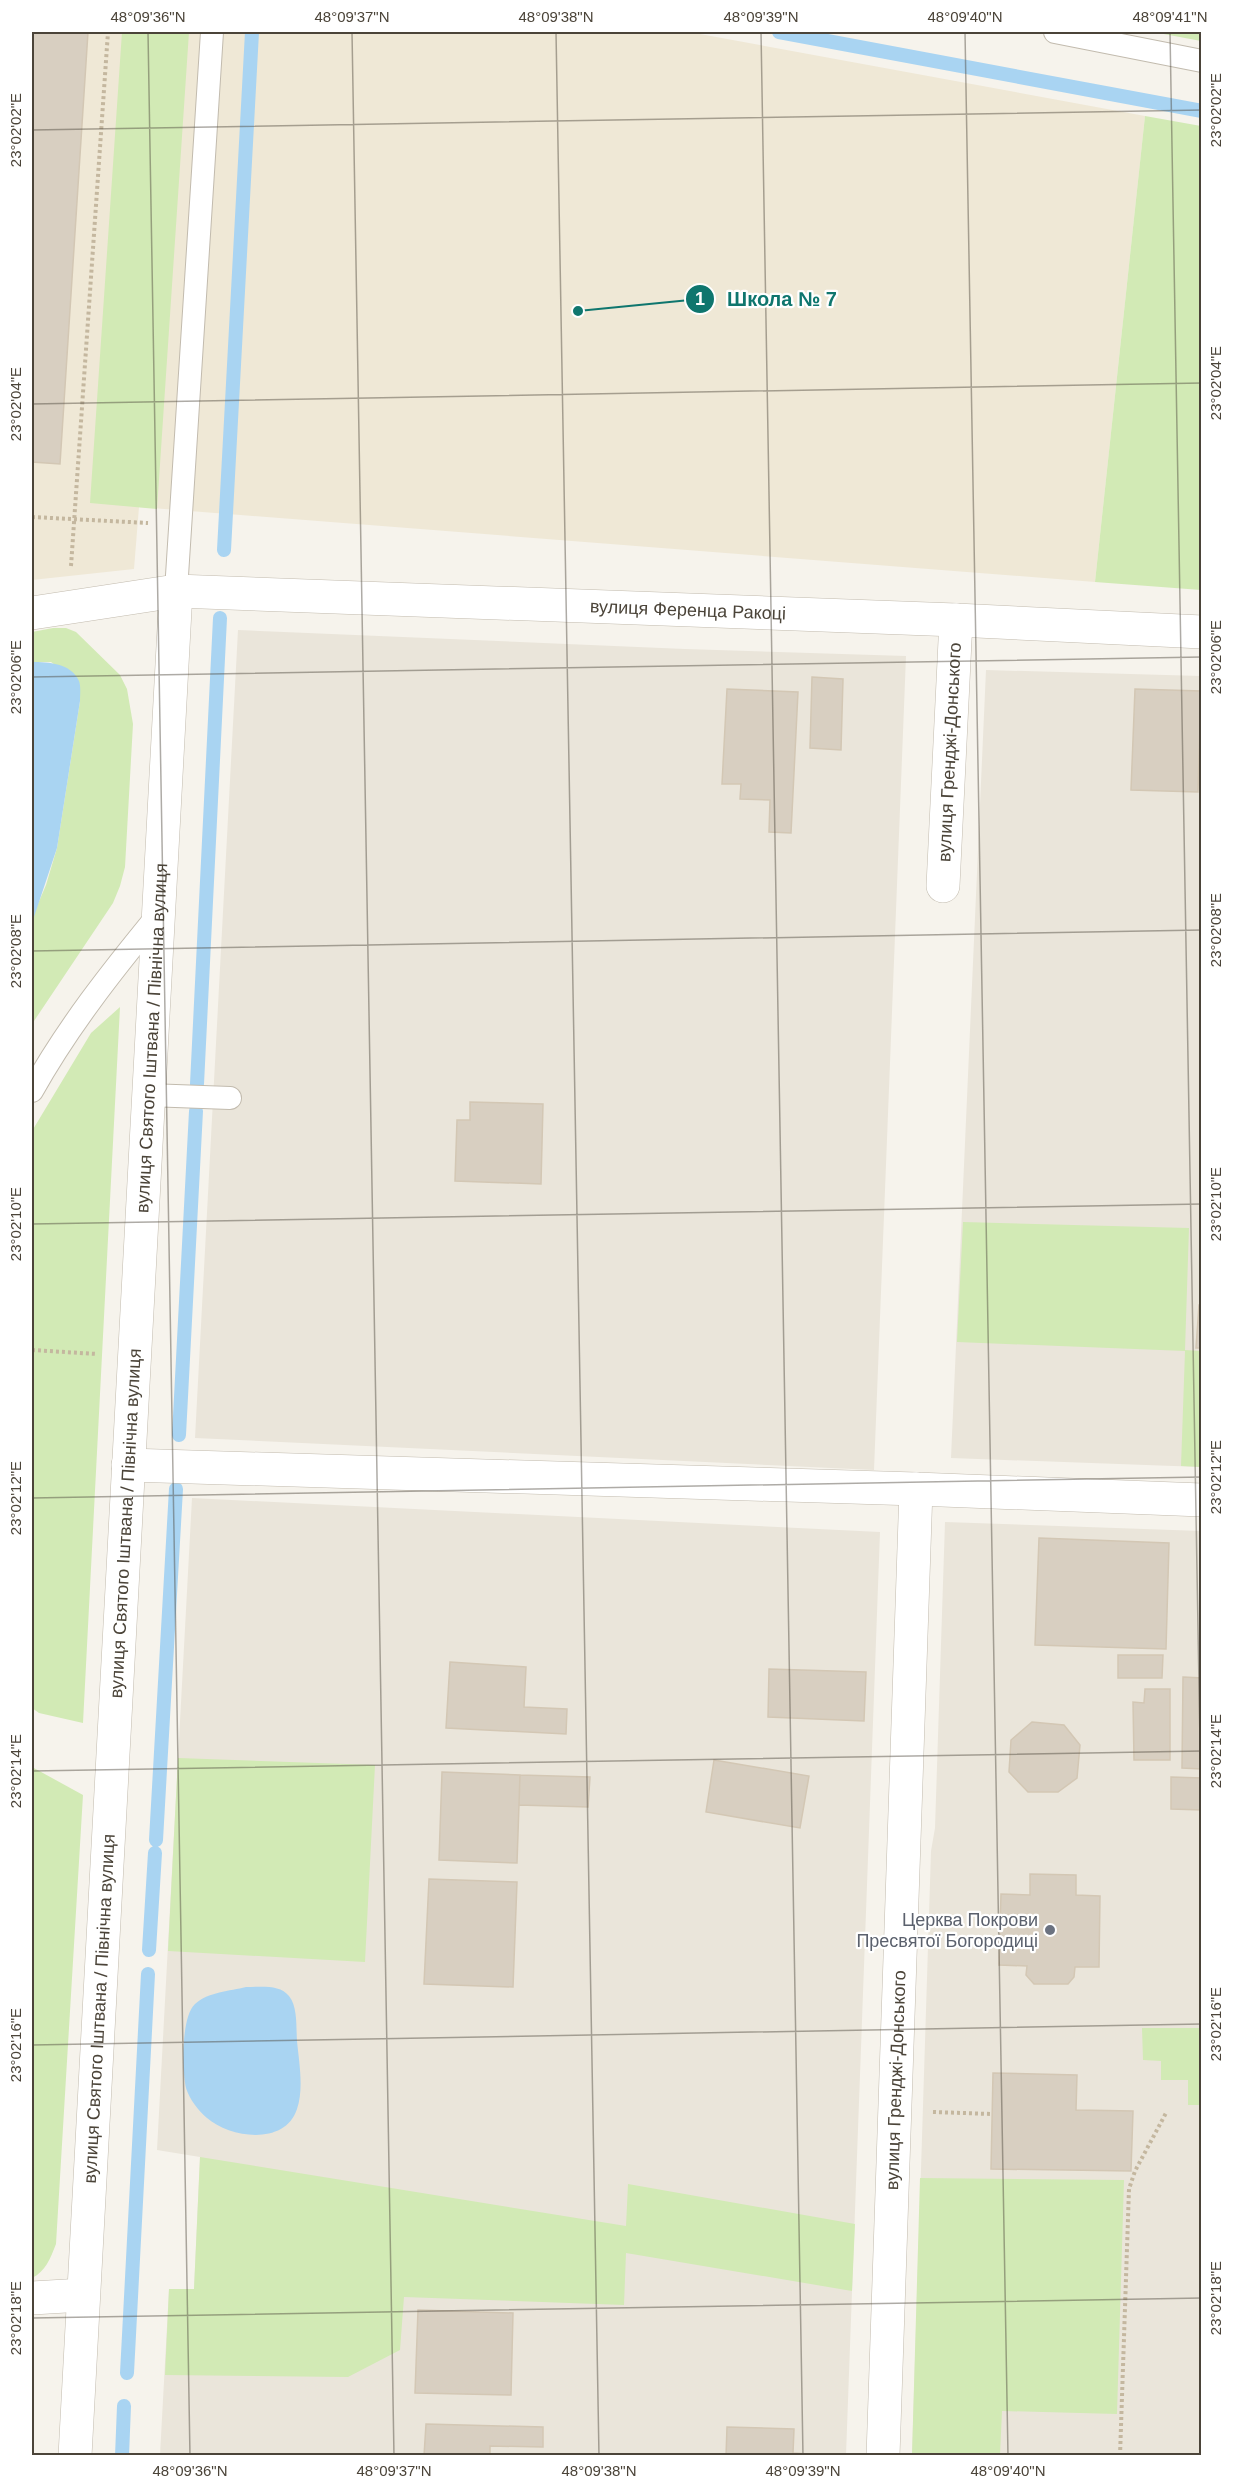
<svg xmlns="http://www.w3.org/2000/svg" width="1233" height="2487" font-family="Arial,sans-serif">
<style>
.residential{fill:#eae5da}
.education{fill:#efe8d6}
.green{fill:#d2eab5}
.water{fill:#a9d4f2}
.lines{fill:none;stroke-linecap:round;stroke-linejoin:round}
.stream{stroke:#a9d4f2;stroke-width:14}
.building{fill:#d8cfc1;stroke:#d3c7b4;stroke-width:1.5}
.service-casing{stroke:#c2bbae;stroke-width:24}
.minor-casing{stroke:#c2bbae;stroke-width:34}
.path{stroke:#c4b79f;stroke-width:4;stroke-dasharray:3 3;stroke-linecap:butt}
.service{stroke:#fff;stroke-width:22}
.minor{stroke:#fff;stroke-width:33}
.ticks{fill:none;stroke:#4b4439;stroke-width:1.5;stroke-opacity:0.45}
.worship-dot{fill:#6b7280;stroke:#fff;stroke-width:2}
.labels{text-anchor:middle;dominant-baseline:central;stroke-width:4.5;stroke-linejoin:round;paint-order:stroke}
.street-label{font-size:18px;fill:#4b4439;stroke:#fff}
.worship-label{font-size:18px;fill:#5b616d;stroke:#fff;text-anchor:end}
.leader{fill:none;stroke:#0f766e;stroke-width:2}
.callout-dot{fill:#0f766e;stroke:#fff;stroke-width:2}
.mark-label{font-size:18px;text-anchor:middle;font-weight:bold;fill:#fff}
.callout-label{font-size:20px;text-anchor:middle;font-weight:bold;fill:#0f766e;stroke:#fff;stroke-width:4.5;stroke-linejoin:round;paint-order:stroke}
.neatline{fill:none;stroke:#4b4439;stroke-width:2}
.ticks-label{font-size:15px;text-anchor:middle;fill:#4b4439}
</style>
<rect width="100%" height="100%" fill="#f6f3ec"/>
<path class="residential" d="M238 630 685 649 906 656 874 1470 195 1438Z
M986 670 1201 676V1467L951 1458Z
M192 1498 880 1532 846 2455H160L169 2289H194L200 2157 157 2150Z
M945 1522 1201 1531V2455L912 2456 931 1851 935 1828Z"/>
<path class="education" d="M32 32H689L1145 116 1095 582 139 507 134 569 32 580Z"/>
<path class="green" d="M122 32H189L157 509 90 503Z
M1153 32H1201V41Z
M1145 116 1201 126V590L1095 582Z
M53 628H66L76 632 120 675 127 689 133 724 125 867 120 886 113 903 32 1024V918L46 885 57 848 80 701 79 682 51 662H32V632Z
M120 1007 83 1723 39 1713 32 1708V1131L91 1033Z
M963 1222 1189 1228 1185 1350 1201 1351V1467L1181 1466 1185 1351 957 1342Z
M178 1758 375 1765 365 1962 168 1951Z
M32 1767 83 1795 56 2244C50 2259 46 2271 32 2278Z
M1142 2028H1201V2105H1188V2080H1161V2061L1143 2060Z
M200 2157 626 2226 628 2184 855 2224 852 2291 626 2253 624 2305 404 2297 400 2350 348 2377 165 2375 169 2289H194Z
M920 2178 1124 2180 1117 2414 1002 2411 1000 2455H912Z"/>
<path class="water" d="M32 662C48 662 71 663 79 681 81 686 80 695 80 701L57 848 32 923Z
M246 1987C260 1987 280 1984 289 1996 298 2007 296 2028 297 2041 299 2062 304 2088 297 2109 285 2146 230 2138 207 2118 198 2110 190 2100 186 2088 182 2070 181 2017 195 2004 208 1992 230 1991 246 1987Z"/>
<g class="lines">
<path class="stream" d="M779 32 1202 111
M224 550 252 32
M197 1084 220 618
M179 1435 196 1111
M156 1840 176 1489
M149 1950 155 1853
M127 2373 148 1974
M122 2456 124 2406"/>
</g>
<path class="building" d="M32 32H88L60 464 32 462Z
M812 677 843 679 841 750 810 748Z
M727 689 798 692 791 833 769 832 770 800 740 799 741 784H722Z
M1135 689 1201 691 1198 792 1131 790Z
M470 1102 543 1104 541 1184 455 1181 457 1120H470Z
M1199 1305H1202V1348H1196Z
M1039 1538 1169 1543 1166 1649 1035 1645Z
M1118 1655H1163L1162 1678H1118Z
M450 1662 526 1667 524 1707 567 1709 566 1734 446 1728Z
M769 1669 866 1672 864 1721 768 1717Z
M1183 1677 1202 1678V1769L1182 1768Z
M1145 1689H1170V1760H1134L1133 1702 1144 1703Z
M1032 1722 1064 1725 1080 1745 1077 1778 1058 1792H1028L1009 1772 1011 1740Z
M714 1760 809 1776 800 1828 706 1812Z
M442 1772 520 1775 517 1863 439 1860Z
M520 1775 590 1777 588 1807 519 1805Z
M1171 1777 1202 1778V1810L1171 1809Z
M1030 1874 1076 1875V1895L1100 1896 1099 1967H1075L1074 1977 1068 1984H1034L1026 1975 1027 1966 999 1965 1001 1894 1030 1895Z
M429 1879 517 1882 513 1987 424 1984Z
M993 2073 1077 2075 1076 2110 1133 2111 1131 2171 991 2169Z
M418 2310 513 2313 511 2395 415 2393Z
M426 2424 543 2427V2447L490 2446V2456H424Z
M727 2427 794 2429 793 2453 837 2456H726Z"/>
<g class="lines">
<defs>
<path id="service" d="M1055 32 1202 61
M176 591 212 32
M32 1091C67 1028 112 971 158 915
M148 1095 230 1098"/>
<g id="minor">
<path id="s1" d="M32 613 176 591 956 620 1202 632"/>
<path id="s2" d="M943 886 956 620"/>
<path d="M128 1465 916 1489 1202 1500"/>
<path d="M32 2298 83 2295"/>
<path id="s3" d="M75 2456 176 591"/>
<path id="s4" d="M883 2456 916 1489"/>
</g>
</defs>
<use href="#service" class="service-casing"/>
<use href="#minor" class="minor-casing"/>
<path class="path" d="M32 517 148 523
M71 566 108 32
M32 1350 97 1354
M933 2112 992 2114
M1120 2456 1129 2189 1135 2171 1166 2113"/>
<use href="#service" class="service"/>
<use href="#minor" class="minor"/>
</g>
<path class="ticks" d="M148 32 190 2456M352 32 394 2456M556 32 599 2456M761 32 803 2456M965 32 1008 2456M1170 32 1202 1856M32 130 1202 110M32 404 1202 383M32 677 1202 657M32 951 1202 930M32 1224 1202 1204M32 1498 1202 1477M32 1771 1202 1751M32 2045 1202 2024M32 2318 1202 2298"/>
<circle class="worship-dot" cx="1050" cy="1930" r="6"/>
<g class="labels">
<g class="street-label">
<text stroke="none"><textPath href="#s1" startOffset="658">вулиця Ференца Ракоці</textPath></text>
<text stroke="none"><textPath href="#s2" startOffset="134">вулиця Гренджі-Донського</textPath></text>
<text stroke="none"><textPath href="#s3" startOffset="1420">вулиця Святого Іштвана / Північна вулиця</textPath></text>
<text stroke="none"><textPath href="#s3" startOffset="934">вулиця Святого Іштвана / Північна вулиця</textPath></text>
<text stroke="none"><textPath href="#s3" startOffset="448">вулиця Святого Іштвана / Північна вулиця</textPath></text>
<text stroke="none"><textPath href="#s4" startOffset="376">вулиця Гренджі-Донського</textPath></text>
</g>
<g class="worship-label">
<text x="1038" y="1920">Церква Покрови<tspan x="1038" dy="21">Пресвятої Богородиці</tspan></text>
</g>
</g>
<path class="leader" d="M578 311L700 299"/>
<g class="callout-dot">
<circle cx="578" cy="311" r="6"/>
<circle cx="700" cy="299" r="15"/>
</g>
<g class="mark-label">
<text x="700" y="305">1</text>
</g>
<g class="callout-label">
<text x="782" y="306">Школа № 7</text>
</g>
<rect width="1233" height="2487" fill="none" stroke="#ffffff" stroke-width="66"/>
<rect x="33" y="33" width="1167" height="2421" class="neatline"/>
<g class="ticks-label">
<text x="148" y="22">48°09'36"N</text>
<text x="352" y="22">48°09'37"N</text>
<text x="556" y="22">48°09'38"N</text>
<text x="761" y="22">48°09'39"N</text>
<text x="965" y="22">48°09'40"N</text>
<text x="1170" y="22">48°09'41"N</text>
<text transform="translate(1216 110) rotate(-90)" y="5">23°02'02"E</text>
<text transform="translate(16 130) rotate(-90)" y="5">23°02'02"E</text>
<text transform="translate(1216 383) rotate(-90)" y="5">23°02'04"E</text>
<text transform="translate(16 404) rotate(-90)" y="5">23°02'04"E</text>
<text transform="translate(1216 657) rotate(-90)" y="5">23°02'06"E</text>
<text transform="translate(16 677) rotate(-90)" y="5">23°02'06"E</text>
<text transform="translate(1216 930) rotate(-90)" y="5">23°02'08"E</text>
<text transform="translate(16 951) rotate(-90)" y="5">23°02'08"E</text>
<text transform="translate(1216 1204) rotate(-90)" y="5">23°02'10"E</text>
<text transform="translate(16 1224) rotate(-90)" y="5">23°02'10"E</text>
<text transform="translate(1216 1477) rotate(-90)" y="5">23°02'12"E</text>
<text transform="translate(16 1498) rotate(-90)" y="5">23°02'12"E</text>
<text transform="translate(1216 1751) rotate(-90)" y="5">23°02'14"E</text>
<text transform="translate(16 1771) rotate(-90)" y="5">23°02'14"E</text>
<text transform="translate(1216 2024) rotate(-90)" y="5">23°02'16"E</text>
<text transform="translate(16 2045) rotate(-90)" y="5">23°02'16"E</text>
<text transform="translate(1216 2298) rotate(-90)" y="5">23°02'18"E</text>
<text transform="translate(16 2318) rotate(-90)" y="5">23°02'18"E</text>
<text x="190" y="2476">48°09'36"N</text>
<text x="394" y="2476">48°09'37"N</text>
<text x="599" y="2476">48°09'38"N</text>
<text x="803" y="2476">48°09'39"N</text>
<text x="1008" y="2476">48°09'40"N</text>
</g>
</svg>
